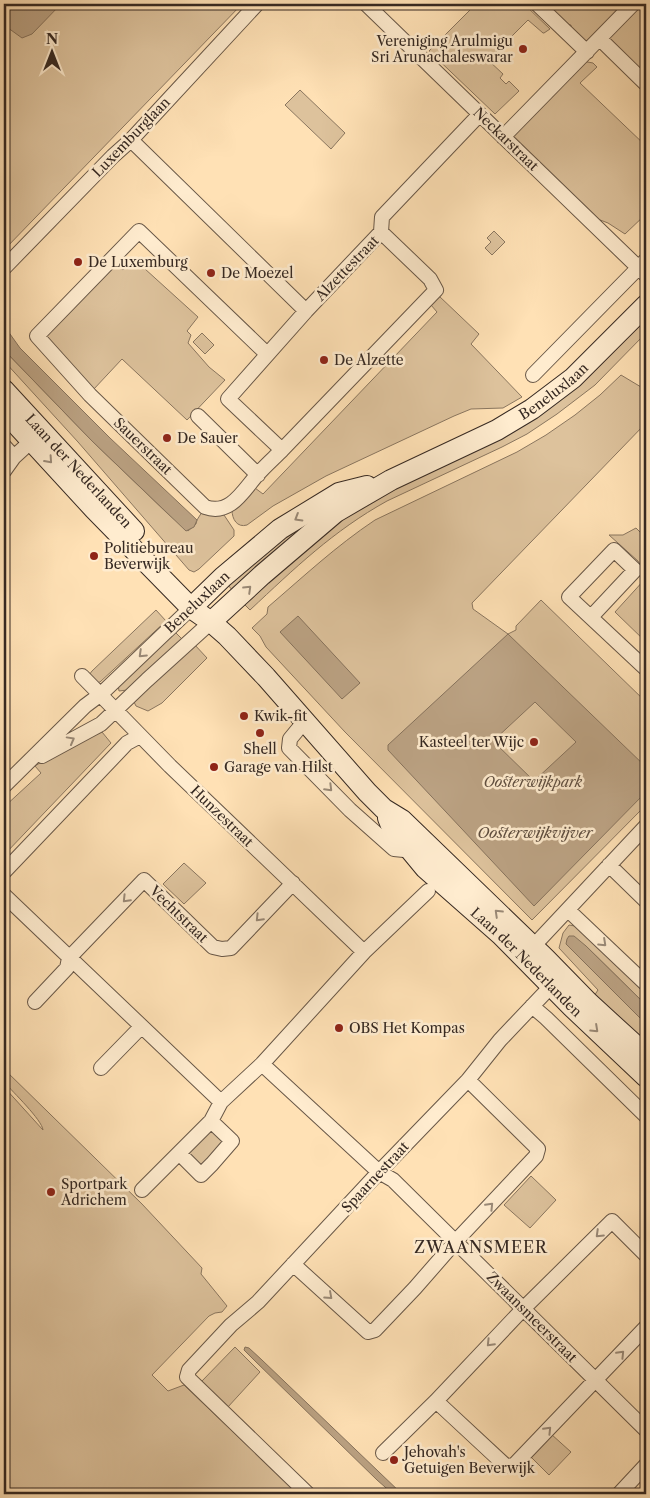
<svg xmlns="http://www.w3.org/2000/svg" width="650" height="1498" font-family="'Libre Caslon Text',serif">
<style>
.green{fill:#ddc29c;stroke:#8a765f}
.water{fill:#bba283;stroke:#86725c;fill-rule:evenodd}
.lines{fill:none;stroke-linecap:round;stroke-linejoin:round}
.minor-casing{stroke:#685747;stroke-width:16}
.secondary-casing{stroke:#362922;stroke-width:22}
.minor{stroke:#ffeccf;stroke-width:14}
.secondary{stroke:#ffeccf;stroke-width:20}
.oneway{stroke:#9a8a78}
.poi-dot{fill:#8f2418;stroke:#ffeccf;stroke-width:2}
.labels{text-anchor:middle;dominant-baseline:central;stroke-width:5;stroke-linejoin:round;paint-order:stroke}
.poi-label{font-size:14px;fill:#362922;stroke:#ffeccf;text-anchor:start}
.street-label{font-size:14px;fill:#362922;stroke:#ffeccf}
.park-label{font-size:14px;font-style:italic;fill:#604f40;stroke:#ffeccf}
.water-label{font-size:15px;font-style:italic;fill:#5e4d3f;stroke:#ffeccf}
.quarter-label{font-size:16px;letter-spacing:1px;fill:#362922;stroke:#ffeccf}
</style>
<rect width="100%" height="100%" fill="#ffe1b5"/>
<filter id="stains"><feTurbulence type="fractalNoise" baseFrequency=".004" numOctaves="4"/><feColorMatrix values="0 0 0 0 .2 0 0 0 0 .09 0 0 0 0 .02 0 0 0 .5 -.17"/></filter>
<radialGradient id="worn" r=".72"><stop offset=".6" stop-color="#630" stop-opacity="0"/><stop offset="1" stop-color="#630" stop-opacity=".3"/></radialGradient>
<path class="green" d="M4 4H242L4 250Z
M476 4H524L550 29 544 33H543L528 20 488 60 503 74 500 78 506 84 509 81 519 91 495 114 429 51Z
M540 4H571L577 9 582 4H646V13L642 19 646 23V77L603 47 588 46 571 33V25L563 24Z
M582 61 593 63 597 67 580 83 646 146V214L625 234 608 223 595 218 539 178 507 128Z
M300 90 345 133 331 149 285 105Z
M494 231 505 242 492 255 485 248 491 242 487 238Z
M134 259 198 317 187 331 191 335 188 343 209 367 225 380 187 420 122 359 93 390 41 336 113 261 123 270Z
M439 296 479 334 471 344 522 397 503 408 471 409 454 416 326 476 273 506 247 525C237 528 232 519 232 510L255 488 263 494 437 312 431 305Z
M646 316V333L595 385 557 414 527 434 502 447 387 501C333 531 295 568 250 610L242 602 341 516 466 451Z
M202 333 214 345 205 354 193 342Z
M4 350 92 441 168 514 188 531 196 524 197 520 202 512 224 515 234 530V536L199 569 194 572 189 570 78 442 4 361Z
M621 375 646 390V423L472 603 473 609 508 634 516 630V626L541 600 646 702V805L532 920 345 732 266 647 260 636 252 628 267 614 268 607C303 577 336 546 375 520L517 452 546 435 575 415 600 395Z
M348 497 235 593 226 583 276 540Z
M636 528 646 538V642L615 612 645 579 640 573 642 568 638 561 609 535H623Z
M156 610 166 621 100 682 96 683 89 675 92 671Z
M175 632 183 640 127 690 119 691 118 684Z
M194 644 207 658 162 703 148 711 136 706 133 700Z
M102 732 111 743 4 855V807L41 773 35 766 56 753Z
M184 863 206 883 184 904 163 884Z
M569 925 575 926 646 994V1005L586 946 566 944 646 1024V1045L594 996 598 990 559 948 563 933Z
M4 1069 142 1204 202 1268 201 1274 227 1306 222 1312 215 1313 209 1316 152 1375 168 1391 184 1385 298 1494H4V1087L43 1130C42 1120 13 1092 4 1082Z
M208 1131 214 1132 224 1141 202 1166 188 1152Z
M531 1176 556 1200 530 1228 504 1205Z
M235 1347 260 1372 227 1408 201 1382Z
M551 1434 571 1452 549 1475 530 1456Z"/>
<path class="water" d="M4 4H61L32 34 22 38 4 25Z
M5 327 20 348 110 438 197 520 194 527 186 531 92 441 4 350Z
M298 616 360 683 342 699 280 632Z
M508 634 646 767V792L534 906 388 750V745ZM535 702 576 742 534 781 493 741Z
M569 936H574L586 946 646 1005V1024L566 944 567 939Z
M245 1347 249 1348 262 1360 402 1494H393L377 1480 254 1360 244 1350Z"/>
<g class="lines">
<defs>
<path id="minor" d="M366 4 646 275
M537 4 587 52
M600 39 646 84
M503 137 633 4
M131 140 306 311
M4 268 113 156 131 140 257 4
M267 354 139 231 37 336 90 395 205 507C230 516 243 491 257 475 265 466 274 458 282 450L228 399 306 311 381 232 382 217 480 114
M533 375 646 260
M198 416 258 475
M4 446 14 457
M282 450 436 290 430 279 381 232
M4 471 14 457 38 435
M591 617 635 570 614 550 569 597 646 669
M82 676 170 766 364 952
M304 722 290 739 289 748 350 810 394 849 404 850 413 843
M42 756 101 724 147 680 211 622
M4 786 85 706 101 694 191 608
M609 865 646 901
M4 872 127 743 140 736
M4 895 221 1102
M568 910 646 984
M527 953 646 826
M35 1002 67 968 69 958 144 880 213 947 222 949 231 948 293 883
M532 1006 546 1018 646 1116
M262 1064 379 1172 393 1180 646 1430
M101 1068 141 1027
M179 1153 201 1175 212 1164 232 1141 211 1121
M142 1190 211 1121 221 1102 262 1064 364 952 428 891
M293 1264 368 1332 375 1330 415 1288 456 1241 536 1156 538 1149 468 1080
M436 1401 506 1466 514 1465 646 1327
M383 1453 436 1401 524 1308 612 1221 646 1255
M308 1494 187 1377 189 1370 231 1325 258 1302 379 1172 468 1080 500 1040 556 981
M619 1494 646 1465"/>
<g id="secondary">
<path id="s1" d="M4 390 134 531"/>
<path d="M4 411 94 509 191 608 211 622 227 636 266 677 367 792 384 809 402 820 546 959 589 1003 646 1055"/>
<path d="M191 608 223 577 280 529 339 493 367 486"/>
<path id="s2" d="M211 622 262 575 336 512 391 480 497 430 532 409 573 378 646 305"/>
<path id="s3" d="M388 818 392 828 425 868 501 935 572 1007 646 1077"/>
</g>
</defs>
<use href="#minor" class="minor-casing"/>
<use href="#secondary" class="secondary-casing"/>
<use href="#minor" class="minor"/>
<use href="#secondary" class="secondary"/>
</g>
<defs><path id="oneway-chevron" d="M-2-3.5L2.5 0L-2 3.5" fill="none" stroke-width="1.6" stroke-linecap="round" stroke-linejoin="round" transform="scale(1.25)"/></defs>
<g class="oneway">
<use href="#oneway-chevron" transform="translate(49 460) rotate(48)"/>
<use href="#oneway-chevron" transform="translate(298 518) rotate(149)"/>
<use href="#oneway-chevron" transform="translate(248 589) rotate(-44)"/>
<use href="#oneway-chevron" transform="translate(142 654) rotate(136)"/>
<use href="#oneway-chevron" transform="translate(71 740) rotate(-29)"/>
<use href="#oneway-chevron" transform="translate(329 788) rotate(45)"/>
<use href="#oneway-chevron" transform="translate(126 899) rotate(134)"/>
<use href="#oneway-chevron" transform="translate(498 913) rotate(-136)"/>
<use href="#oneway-chevron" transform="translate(259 918) rotate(134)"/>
<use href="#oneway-chevron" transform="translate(603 943) rotate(43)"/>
<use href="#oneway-chevron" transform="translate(595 1029) rotate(43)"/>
<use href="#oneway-chevron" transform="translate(490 1206) rotate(-46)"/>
<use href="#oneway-chevron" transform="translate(599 1234) rotate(136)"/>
<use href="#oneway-chevron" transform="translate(329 1296) rotate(42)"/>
<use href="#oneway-chevron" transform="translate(490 1343) rotate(134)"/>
<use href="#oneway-chevron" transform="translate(621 1354) rotate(-46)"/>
<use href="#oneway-chevron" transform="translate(548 1430) rotate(-46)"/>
</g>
<g class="poi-dot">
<circle cx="523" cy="49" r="5"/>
<circle cx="78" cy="262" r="5"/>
<circle cx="211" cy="273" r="5"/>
<circle cx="324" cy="360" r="5"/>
<circle cx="167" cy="438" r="5"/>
<circle cx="94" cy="556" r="5"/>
<circle cx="244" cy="716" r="5"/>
<circle cx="260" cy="733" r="5"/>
<circle cx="534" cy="742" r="5"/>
<circle cx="214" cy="767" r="5"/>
<circle cx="339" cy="1028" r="5"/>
<circle cx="51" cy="1192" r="5"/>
<circle cx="394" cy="1460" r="5"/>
</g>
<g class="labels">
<g class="poi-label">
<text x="513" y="41" text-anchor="end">Vereniging Arulmigu<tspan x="513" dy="16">Sri Arunachaleswarar</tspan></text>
<text x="88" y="262">De Luxemburg</text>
<text x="221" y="273">De Moezel</text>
<text x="334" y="360">De Alzette</text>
<text x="177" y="438">De Sauer</text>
<text x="104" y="548">Politiebureau<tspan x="104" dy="16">Beverwijk</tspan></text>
<text x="254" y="716">Kwik-fit</text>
<text x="524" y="742" text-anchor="end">Kasteel ter Wijc</text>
<text x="260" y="749" text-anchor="middle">Shell</text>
<text x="224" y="767">Garage van Hilst</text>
<text x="349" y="1028">OBS Het Kompas</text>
<text x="61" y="1184">Sportpark<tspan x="61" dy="16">Adrichem</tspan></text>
<text x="404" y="1452">Jehovah's<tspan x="404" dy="16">Getuigen Beverwijk</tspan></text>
</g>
<g class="street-label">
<text transform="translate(131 137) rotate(-46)">Luxemburglaan</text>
<text transform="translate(506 139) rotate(44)">Neckarstraat</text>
<text transform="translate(347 268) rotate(-46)">Alzettestraat</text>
<text stroke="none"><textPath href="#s2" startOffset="416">Beneluxlaan</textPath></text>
<text transform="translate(143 446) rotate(44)">Sauerstraat</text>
<text stroke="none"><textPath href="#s1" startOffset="110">Laan der Nederlanden</textPath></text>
<text transform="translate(197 602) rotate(-43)">Beneluxlaan</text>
<text transform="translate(222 816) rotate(44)">Hunzestraat</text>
<text transform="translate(179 914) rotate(44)">Vechtstraat</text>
<text stroke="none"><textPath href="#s3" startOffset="201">Laan der Nederlanden</textPath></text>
<text transform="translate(375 1177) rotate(-47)">Spaarnestraat</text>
<text transform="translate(532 1317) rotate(45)">Zwaansmeerstraat</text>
</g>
<g class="park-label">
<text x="533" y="782">Oosterwijkpark</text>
</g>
<g class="water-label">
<text x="535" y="832">Oosterwijkvijver</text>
</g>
<g class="quarter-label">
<text x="481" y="1247">ZWAANSMEER</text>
</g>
</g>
<rect width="650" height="1498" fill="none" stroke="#ffe1b5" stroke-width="20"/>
<rect x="5" y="5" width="640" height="1488" fill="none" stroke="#362922" stroke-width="2.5"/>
<rect x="10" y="10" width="630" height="1478" fill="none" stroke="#362922"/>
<g transform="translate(52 52)" stroke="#ffeccf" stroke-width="4" paint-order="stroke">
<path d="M0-4L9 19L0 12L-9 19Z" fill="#362922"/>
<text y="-8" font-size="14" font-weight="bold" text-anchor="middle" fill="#362922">N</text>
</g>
<rect width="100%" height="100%" filter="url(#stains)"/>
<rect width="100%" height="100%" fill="url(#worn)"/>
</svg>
